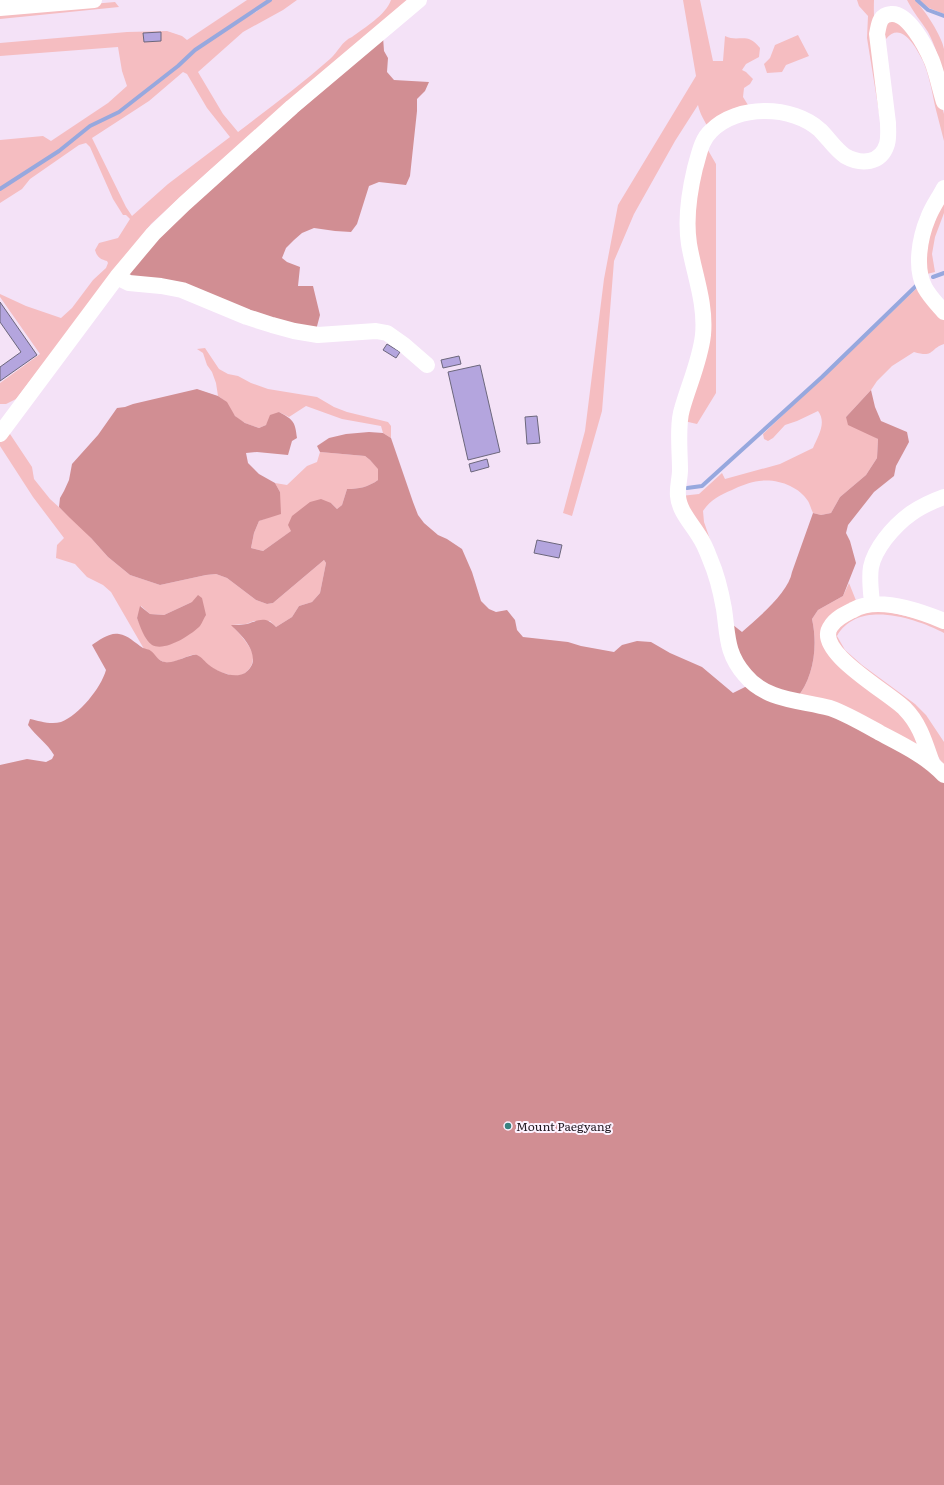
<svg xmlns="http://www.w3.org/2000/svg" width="944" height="1485" font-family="Literata,serif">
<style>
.green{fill:#f5bdc1;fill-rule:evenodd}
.forest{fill:#d18e93}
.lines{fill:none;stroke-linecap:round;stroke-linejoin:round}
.stream{stroke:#97a8de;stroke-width:4}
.building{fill:#b4a5de;stroke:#6c677c}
.minor{stroke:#fff;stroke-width:16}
.poi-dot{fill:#398280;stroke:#fdf2ff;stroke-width:1.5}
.labels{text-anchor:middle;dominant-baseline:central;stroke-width:4;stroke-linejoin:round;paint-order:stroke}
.poi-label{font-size:12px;fill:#211a21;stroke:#fdf2ff;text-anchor:start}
</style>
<rect width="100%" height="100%" fill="#f4e2f7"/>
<path class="green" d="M247 0H269L194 49 177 66 119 111 90 125 58 150 0 188V140L43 136 51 141 108 103 127 86 122 71 118 47 0 56V43L127 32 167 31 182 36 187 40Z
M272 0H297L283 10 243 32 198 72 223 114 238 132C269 108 301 85 330 59 338 52 342 41 352 37 364 28 386 15 391 0H408L211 169 151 224 16 399 6 404H0V383L40 354 0 297V294L26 306 61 318 72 308 93 280 106 268 108 263 107 261C100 259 97 257 95 250L99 243 118 238 130 219 126 215H123L113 199 90 147 86 143 79 145 30 179 22 189 0 203V190L59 152 91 127 120 113 178 67 196 51 236 23 256 12ZM183 72 187 74 207 108 230 137 168 184 132 216 126 207 92 138 149 101Z
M683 0H700L713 61H723L725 36C739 43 747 31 760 48L759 57 746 64 742 70 746 72 753 79 750 84 744 88 743 97 748 105C775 106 800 108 822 126 826 129 828 134 832 138 841 147 851 154 863 157L878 150 883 137 867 38 868 16 859 6 857 0H874C873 29 877 58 881 87 883 104 886 119 885 136 884 159 864 163 846 153 835 147 830 135 820 128 799 109 765 104 737 112 726 115 718 122 709 129 704 120 700 114 698 105L675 141 634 214 614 261 602 411 572 516 563 513 585 431 604 279 618 205 696 76Z
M907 0H915C924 9 942 36 944 49 944 57 944 66 944 74 939 60 935 45 928 32 921 21 913 12 907 0Z
M919 0H944V14L929 8Z
M115 2 119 7 0 19V12Z
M887 17 907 26 935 83 944 114V141C941 129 938 118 935 106 932 91 929 75 923 61 916 47 901 20 886 39L882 22Z
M798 35 809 56 786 65 782 72 767 73 764 64 770 58 775 45Z
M705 145 716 164V393L697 424 684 421 700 366 690 223Z
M944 197V213L935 237 932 254 935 272 927 274 926 242Z
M917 288 944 318V344C929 349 935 358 914 352L892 366 877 381 871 390 846 417 866 432 878 439 877 458 866 475 840 497 831 513 821 515 813 513C811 509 810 504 808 501 799 486 776 478 759 481 750 482 740 486 732 490 720 495 710 500 703 511L704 522 714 551 681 496 699 494 722 473 725 479 780 464 813 448C818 436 827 423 818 411L797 421 785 425 773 438 768 441 764 439 763 434Z
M205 348 219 369 228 374 238 376 251 383 268 389 317 397 334 407 347 412 388 422 391 426V438L383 433 381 426 342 419 306 406 289 417 279 412 266 425 259 428C250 425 240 422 234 415 227 405 229 403 218 396L216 383 212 372 207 365 203 353 197 349Z
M8 431 32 467 34 479 50 499 83 529 108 557 130 575 160 585 206 575 216 574 227 578 256 600 267 604 273 603 324 560 326 563 320 593 312 602 299 606 292 617 276 627 270 621H254L246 624 232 625C239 634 247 641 252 652 256 662 248 676 236 676 233 676 228 674 224 673 219 672 212 668 208 665 204 662 201 657 196 655 189 653 175 665 164 662 156 659 152 652 144 649L111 592 103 585 87 577 75 564 56 558 57 545 64 538 33 497 0 446V441ZM192 602 147 640 137 618 141 606 150 614 164 615Z
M320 452 365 456 370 460 379 469 378 480C368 487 359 489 347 489L342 505 337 509 331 503 263 551 251 548 254 533 259 521 267 518 280 492 275 483 287 485 307 466 317 462Z
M849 583 857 603 823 637 902 711 921 749 796 699C814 678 818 646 812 619L818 610 843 596Z
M872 608 944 625V633C915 618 858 599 837 636L845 650 862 665 915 704 926 715 944 742V766L929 742 836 647 833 629Z"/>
<path class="forest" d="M383 37 384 51 388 58 387 72 394 80 429 82 425 91 417 99V111L410 176 406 185 379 182 369 186 357 224 351 232 335 231 314 228 302 233 294 240 286 248 282 258 287 262 300 267 298 286H313L320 315 316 330 126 278 159 234Z
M197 389 218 396 227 402 235 416 245 423 259 428 266 425 270 415 279 412C294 420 295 422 297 438L292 441 288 455 257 452 246 453 248 463 259 474 275 483 280 492 281 514 259 521 254 533 251 548 263 551 291 531 288 525 292 516 310 502 321 499 331 503 337 509 342 505 347 489C359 489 368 487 378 480V469L370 460 365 456 320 452 317 446 329 438 346 434 369 432 383 433 391 438 413 502 418 515 424 523 438 535 447 539 462 549 472 572 481 601 489 609 496 612 507 610 515 620 517 630 523 637 568 642 581 646 614 652 622 645 637 641 651 642 670 653 702 667 733 693 751 684 845 717 944 779V1485H0V765L27 759 46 762 52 759 54 755C47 743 36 736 28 725L30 719C39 721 51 725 61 722 79 715 101 688 106 670L92 645C99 640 110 632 119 634 128 635 135 643 143 648 145 649 149 649 151 651 156 655 158 661 165 662 175 664 191 653 197 655 202 657 205 662 209 665 218 672 234 679 245 673 249 670 253 665 253 660 253 646 241 635 231 625 236 625 242 625 247 624 260 620 265 616 276 627L292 617 299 606 312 602 320 593 326 563 324 560 273 603 267 604 256 600 227 578 216 574 206 575 160 585 130 575 108 557 91 538 70 518 59 507 60 498 64 491 69 480 72 464 98 435 117 408 125 407 133 404Z
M871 390 875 407 881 421 907 432 909 442 896 466 894 476 874 492 848 525 846 533 850 541 856 563 843 596 818 610 812 619C818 646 814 678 796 699L777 693 741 664 728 621 742 632C758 618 789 592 792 572L813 513 821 515 831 513 840 497 866 475 877 458 878 439 848 425 846 417Z
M198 595 202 598 206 615C204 618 202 623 200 626 191 635 165 652 152 645 144 639 140 626 137 618L140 606 150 614 164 615 192 602Z"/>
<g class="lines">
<path class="stream" d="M917 0 928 10 944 16
M0 189 59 151 90 126 119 112 178 66 195 50 270 0
M933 277 944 273
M687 488 702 486 822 377 917 285"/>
</g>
<path class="building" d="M161 32V41L144 42 143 33Z
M0 302 37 355 0 381V367L21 352 0 322Z
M387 344 400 352 396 358 383 350Z
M459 356 461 364 443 368 441 360Z
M480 365 500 452 468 460 448 372Z
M537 416 540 443 527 444 525 417Z
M487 459 489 467 471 472 469 464Z
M537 540 562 545 559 558 534 553Z"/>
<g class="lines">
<path class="minor" d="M0 8 94 0
M944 102C940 89 937 74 932 61 926 47 908 12 891 14 879 15 879 25 877 34L888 123C888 130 889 137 887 144 881 164 861 165 845 156 835 149 829 139 820 130 793 105 737 104 711 131 701 140 699 155 695 168 689 193 685 218 689 244 694 274 706 303 703 335 700 361 689 384 682 409 677 425 680 452 680 470 680 478 677 488 678 496 679 511 692 524 699 536 704 543 707 551 710 559 717 575 721 592 724 609 728 636 726 653 745 675 766 701 801 700 830 708 847 714 864 724 880 733 903 745 926 756 944 775
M944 188C939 198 932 207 928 218 920 237 914 268 925 288 930 297 937 304 944 312
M117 277 129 283 161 286 182 290 247 317 272 325 294 331 318 335 376 331 387 333 404 345 427 365
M0 434 117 277 153 234 184 204 292 107 419 0
M872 603C871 592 869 578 871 567 873 557 879 547 885 539 902 517 919 506 944 497
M932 763C925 743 920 724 905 709 890 693 812 651 831 626 836 618 845 614 853 610 877 596 920 611 944 621"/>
</g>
<circle class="poi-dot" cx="508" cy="1126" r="4"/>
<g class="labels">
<g class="poi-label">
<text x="516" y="1126">Mount Paegyang</text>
</g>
</g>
</svg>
